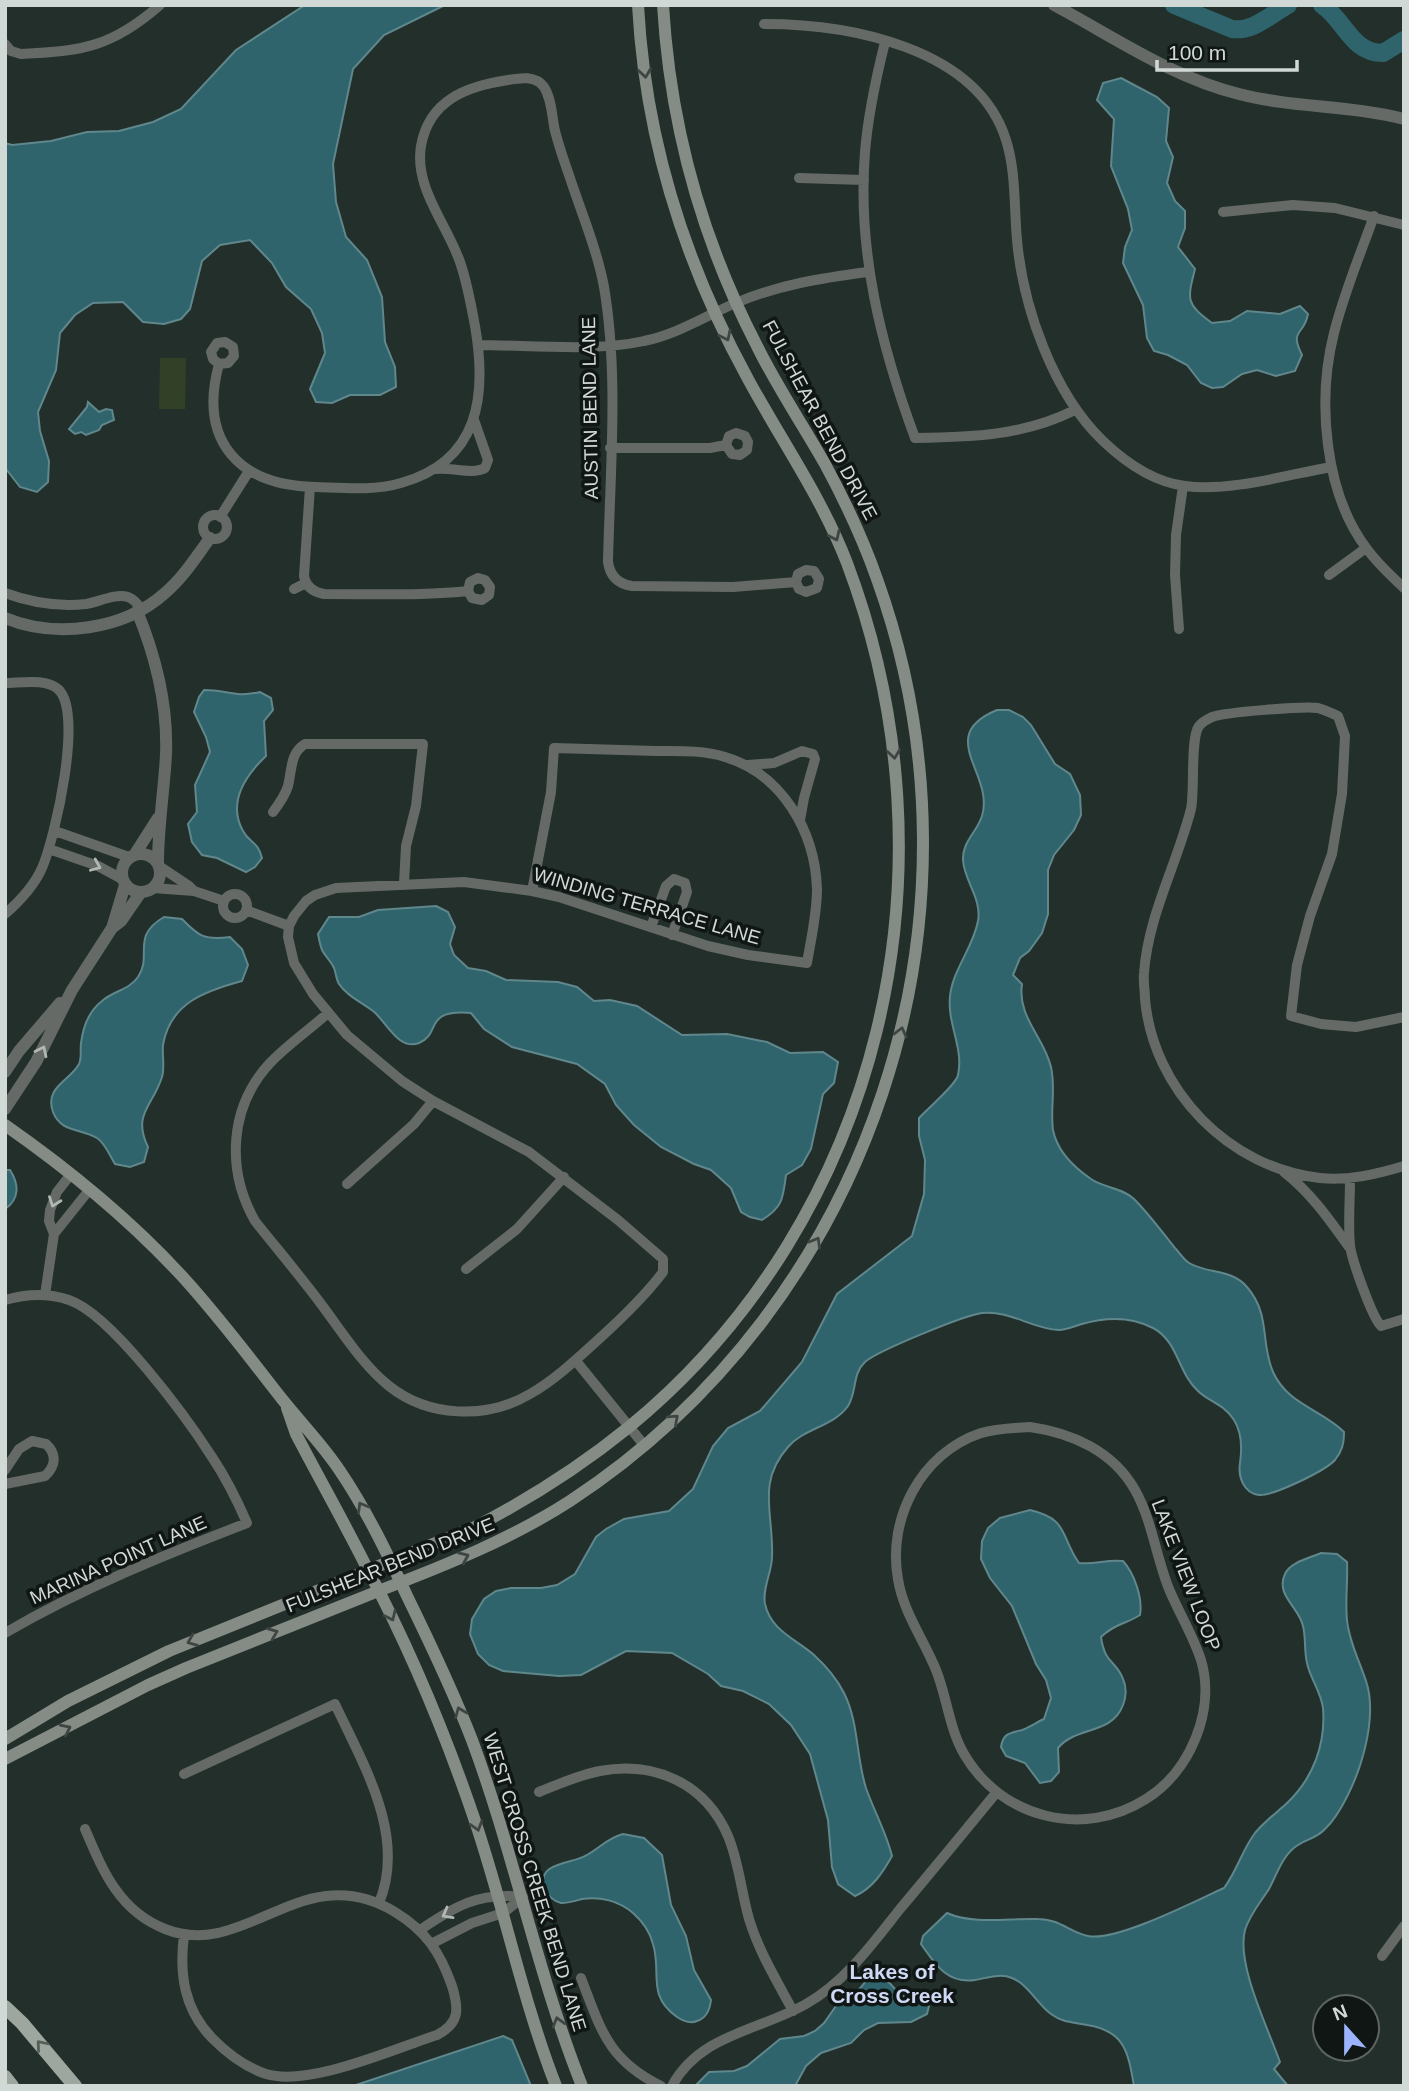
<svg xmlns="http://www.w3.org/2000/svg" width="1409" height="2091" font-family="Helvetica,sans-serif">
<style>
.green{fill:#324027}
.water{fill:#2f646d;stroke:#60878c;stroke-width:2}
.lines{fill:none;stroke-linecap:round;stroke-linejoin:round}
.river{stroke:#2f646d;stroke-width:18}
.minor{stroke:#656a66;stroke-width:10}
.tertiary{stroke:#656a66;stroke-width:12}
.secondary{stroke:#858c86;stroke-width:12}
.primary{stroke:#9da79f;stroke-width:14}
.oneway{stroke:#3f4542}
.oneway2{stroke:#b1b8b4}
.oneway3{stroke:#565e5a}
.labels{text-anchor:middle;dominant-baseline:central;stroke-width:7;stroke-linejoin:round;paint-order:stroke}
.street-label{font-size:19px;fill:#d1d9d6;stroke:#101614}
.neighbourhood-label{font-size:21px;font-weight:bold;fill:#cfd9f5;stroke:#101614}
</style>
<rect width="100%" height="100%" fill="#222f2a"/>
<path class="green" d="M160 358H186L185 409H159Z"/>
<path class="water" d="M305 5H445L384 35 353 69 333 164 336 202 346 237 367 260 382 297 385 342 395 367 396 387 380 395H350L332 403 316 402 310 389 325 353 322 333 311 309 286 287 272 263 250 240 220 245 202 261 190 309 181 319 164 324 143 322 123 302 93 303 75 315 60 333 56 370 38 412 40 431 49 461 48 482 37 492 20 487 6 469 5 143 12 145 51 141 87 132 119 131 153 122 181 109 236 50Z
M1121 78 1157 97 1169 108 1166 141 1173 157 1167 183 1175 201 1185 211V228L1178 247 1195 269C1187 300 1186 304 1212 323L1230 321 1247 311 1280 314 1300 306 1308 314C1304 336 1289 329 1302 355L1295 371 1276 376 1257 370 1242 374 1223 387 1212 388 1201 383 1187 365 1168 355 1154 351 1147 338 1143 305 1123 263 1125 247 1132 230 1128 209 1111 166 1114 119 1097 100 1103 83Z
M88 402 99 412 106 409 112 410 114 420 102 425 99 430 86 435 81 432 75 434 69 429 87 407Z
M204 690C228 690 234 698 260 692L271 698 273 710 264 721 266 756C246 775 227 802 243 831 249 843 258 841 262 858L255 867 246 872 217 858 202 855 192 842 188 824 197 812 195 785 210 752 206 737 194 712 199 697Z
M997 710H1009L1023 717 1031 725 1055 764 1070 774 1080 795 1081 815 1074 830 1054 855 1048 870V914L1042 933 1029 951 1020 958 1013 975 1022 984C1017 1017 1044 1037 1051 1067 1056 1089 1050 1110 1053 1130 1057 1151 1075 1168 1091 1179 1104 1188 1123 1188 1134 1199 1149 1214 1162 1232 1175 1248 1179 1252 1184 1260 1189 1263 1208 1274 1232 1269 1247 1287 1271 1315 1260 1342 1273 1372 1288 1405 1321 1409 1344 1432 1344 1444 1342 1451 1335 1460 1325 1471 1273 1496 1259 1495 1243 1493 1238 1476 1240 1463 1243 1442 1241 1422 1223 1408 1215 1402 1205 1398 1198 1391 1178 1373 1178 1341 1153 1328 1130 1316 1106 1317 1082 1324 1075 1326 1066 1330 1059 1330 1032 1329 1010 1310 982 1313 965 1315 877 1351 865 1362 852 1374 857 1392 848 1406 833 1427 804 1428 788 1447 756 1483 774 1514 772 1557 772 1572 762 1588 765 1604 771 1631 796 1639 814 1655 826 1666 837 1679 844 1693 859 1723 856 1757 866 1788 874 1811 886 1832 892 1856 883 1872 873 1888 855 1896L838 1884 832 1867 828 1820 810 1754 791 1725 769 1704 743 1691 721 1686 708 1674 672 1653 626 1651 581 1675 559 1676 503 1671 489 1665 478 1654 470 1634 472 1619 484 1599 496 1591 511 1588H541L557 1585 575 1574 596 1537 606 1529 624 1519 669 1511 693 1489 713 1446 728 1428 760 1411 802 1362 837 1294 912 1236 924 1194 925 1160 919 1136V1118C928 1108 956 1085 958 1075 964 1048 947 1024 950 996 953 969 973 948 978 921 982 898 964 881 963 860 962 842 977 832 982 816 995 774 934 736 997 710Z
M436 906 448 912 455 927 450 944 454 955 468 968 486 971 506 980 558 982 577 987 594 1001 610 1000 637 1006 682 1035 727 1034 767 1042 790 1053 823 1052 838 1062 834 1083 823 1094 811 1149 802 1165 786 1175C783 1198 783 1207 762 1220L750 1217 741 1212 731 1188 711 1170 694 1164 661 1147 634 1125 616 1105 605 1084 577 1064 512 1047 484 1029 471 1013C422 1009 442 1034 419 1043 398 1051 386 1021 373 1011 361 1002 347 996 339 984 336 979 336 973 334 968 331 961 325 956 322 950 320 945 319 939 318 934L329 917H359L378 910Z
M164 917 182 919C199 937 205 940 230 937L242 949 248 965 242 981C205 991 170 1003 163 1045 162 1056 165 1067 162 1077 153 1106 132 1114 148 1147L144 1162 130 1167 115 1164C110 1156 105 1143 97 1138 81 1128 61 1133 53 1112 44 1087 70 1081 79 1064 82 1058 80 1050 81 1043 83 1027 89 1011 102 1001 113 991 129 990 138 977 153 955 130 937 164 917Z
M5 1170H10C19 1184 20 1199 5 1209Z
M1030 1510C1069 1519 1060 1536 1079 1563 1095 1565 1107 1559 1123 1561 1134 1573 1143 1598 1140 1615 1126 1624 1114 1624 1101 1637 1105 1665 1116 1660 1123 1679 1127 1687 1126 1698 1123 1705 1112 1735 1076 1726 1058 1748L1059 1772 1051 1781 1040 1783 1025 1763 1006 1756 1001 1747C1003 1733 1010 1733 1022 1730 1030 1727 1037 1722 1044 1719L1051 1698 1046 1680 1036 1664 1012 1606 990 1578 981 1559 982 1541 988 1528 1000 1518Z
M1321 1553 1337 1554 1347 1562C1348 1581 1345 1601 1347 1620 1349 1641 1359 1660 1366 1681 1374 1704 1369 1736 1362 1759 1356 1780 1341 1814 1325 1829 1317 1838 1307 1839 1298 1845 1283 1854 1277 1874 1269 1889 1260 1903 1250 1914 1245 1930 1236 1964 1268 2028 1280 2062L1274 2069 1288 2086H1134C1128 2052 1125 2031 1087 2025 1074 2022 1063 2023 1051 2014 1037 2004 1029 1985 1012 1978 1000 1973 987 1978 975 1980 947 1984 935 1964 921 1944L923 1936 947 1913C974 1925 1009 1918 1038 1919 1060 1919 1069 1932 1088 1936 1116 1942 1195 1901 1224 1888 1237 1871 1242 1850 1255 1833 1264 1822 1276 1813 1286 1804 1313 1779 1326 1744 1323 1708 1321 1692 1310 1678 1307 1663 1304 1651 1306 1638 1303 1626 1299 1607 1275 1595 1285 1574 1290 1562 1310 1558 1321 1553Z
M623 1834 644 1838 662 1855 671 1905 686 1936 694 1970 711 2000C710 2009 707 2018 697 2021 690 2024 683 2021 677 2017 646 1995 662 1973 653 1944 650 1932 642 1921 633 1913 619 1901 600 1896 582 1899 575 1901 569 1903 561 1903 554 1901 548 1897 545 1889 535 1862 571 1864 585 1856 599 1849 607 1838 623 1834Z
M876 1977C894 1980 891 1990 904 1996 911 2000 919 1998 926 2002L929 2006 927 2014 911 2022 878 2023 864 2030 851 2043 821 2053 806 2066 795 2086H695L709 2072 734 2071 747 2066 780 2039 804 2036 815 2031 824 2023 836 2006 852 1998 866 1981Z
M503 2036 512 2040 531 2086H353Z"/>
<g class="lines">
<path class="river" d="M1174 5 1232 29C1253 32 1270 15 1288 5
M1322 5C1345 20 1351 53 1383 53L1404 40"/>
<path class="minor" d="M764 24C848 24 977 47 1006 140 1016 171 1014 207 1017 240 1023 307 1053 393 1103 441 1125 462 1154 482 1185 486 1230 492 1286 475 1331 467
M885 42C876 78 868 115 865 152 857 251 881 346 915 438 972 437 1023 436 1075 410
M5 44 11 51 21 54C83 51 112 47 160 5
M799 178 864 180
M1223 212 1293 205 1335 208 1404 225
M1374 216C1360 255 1344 293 1334 333 1317 400 1324 493 1367 549 1378 564 1391 576 1404 588
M478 345C528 345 596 352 644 341 678 334 707 315 738 302 782 284 822 278 868 272
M219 364 228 363 234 356 233 347 225 342 217 343 211 352 213 359 219 364C198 441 239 486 316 487 344 488 374 491 401 483 480 461 487 395 475 326 471 304 467 282 460 262 447 224 414 188 421 146 429 100 467 86 508 80 520 78 535 75 544 87 552 99 552 118 555 131 559 146 564 161 569 175 581 212 597 249 604 287 619 375 610 472 608 562 610 576 618 584 632 586L733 587 796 582 799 589 806 592 817 588 819 579 814 571 806 570 798 574 796 582
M610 448H710L726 445 729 436 736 433 745 436 748 442 747 450 740 455 732 454 726 445
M436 469C451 467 472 475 485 468L488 460 474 420
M310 487 304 576C306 587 313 592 324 594 372 594 420 596 468 591L470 582 478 578 485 580 490 587 489 595 482 600 472 598 468 591
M203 527a12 12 0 1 1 24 0a12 12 0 1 1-24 0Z
M220 517 249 471
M1329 575 1366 548
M294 589 306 583
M5 593C32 603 57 607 86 604 99 602 115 593 128 597 134 599 137 603 140 608L137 611
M1179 629 1175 575 1176 535 1183 486
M5 683C20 683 46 678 58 689 84 712 55 838 42 868 34 886 20 901 5 914
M748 765 774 763 802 751 813 754 815 759 804 798 800 820
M273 812C279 804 285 796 288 786 292 770 290 753 305 744H423L416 806 406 846 404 883
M55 831 129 857
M49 849 98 866 122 879
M159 866 189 886 194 891
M153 888 194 891 224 901
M223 906a12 12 0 1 1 24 0a12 12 0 1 1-24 0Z
M246 910 289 926
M651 927 666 886 674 879 685 883 687 892 672 935
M328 1013C309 1030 287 1045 270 1063 229 1107 226 1170 255 1221 278 1250 302 1278 324 1308 344 1335 363 1365 389 1386 428 1417 486 1420 530 1394 555 1380 578 1358 600 1338 622 1318 645 1296 663 1272V1259L618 1220 529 1152 433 1101 402 1081 347 1035 313 994 294 963 288 937 289 926 294 916 306 901 315 895 336 888 464 882 532 891 559 897 708 946 748 955 807 963C811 939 817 914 817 889 815 831 782 774 725 757 703 750 679 751 656 751 622 750 588 749 554 748L551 792 532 891
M1404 1017 1356 1027 1321 1024 1291 1016 1297 965 1310 916 1332 854 1342 794 1345 736 1338 716C1331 713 1325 710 1318 708 1305 706 1225 712 1212 717 1208 719 1202 722 1199 726 1190 738 1195 790 1191 809 1177 864 1148 916 1144 973 1143 981 1145 990 1145 999 1153 1090 1229 1168 1320 1178 1349 1181 1377 1174 1404 1166
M1284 1172C1311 1193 1329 1219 1349 1247
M1350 1179C1350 1201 1348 1223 1350 1245 1351 1258 1372 1317 1381 1326L1404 1319
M347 1184 414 1124 433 1101
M54 1234 90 1189
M466 1269 517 1229 564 1177
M45 1295 54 1234 49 1221 50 1210 57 1192 71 1174
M5 1300C26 1294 48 1293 69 1300 111 1314 187 1418 212 1457 226 1478 237 1500 247 1523 164 1555 82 1588 5 1633
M576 1361 644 1445
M1030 1427C1072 1433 1113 1451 1135 1490 1152 1520 1156 1557 1169 1589 1179 1613 1193 1635 1201 1660 1216 1710 1190 1772 1146 1799 1083 1839 1001 1818 964 1754 949 1728 947 1697 936 1670 924 1640 903 1612 898 1579 887 1519 921 1453 981 1433 997 1428 1013 1428 1030 1427Z
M5 1470 19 1449 32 1441 46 1444C57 1454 56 1466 45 1476L5 1484
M184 1774 335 1704C363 1764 407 1836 379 1903
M539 1792C559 1784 579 1775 600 1771 655 1761 705 1783 728 1836 739 1862 741 1891 749 1919 759 1952 777 1981 793 2011
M85 1829C103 1871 119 1911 165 1929 246 1961 302 1856 395 1912 426 1931 440 1952 452 1986 459 2009 460 2023 437 2035 393 2049 310 2087 266 2074 245 2067 228 2054 213 2039 184 2010 179 1974 184 1935
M420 1930C455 1906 479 1892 523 1897
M433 1943 472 1923 503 1913 523 1897
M1382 1956 1404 1926
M581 1978C601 2030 608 2060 661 2086
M672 2086C700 2034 759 2031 806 2004 845 1982 873 1943 900 1909 932 1871 964 1832 996 1793"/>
<path class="tertiary" d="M1054 5C1114 37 1173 78 1239 94 1293 108 1349 105 1404 119
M137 611C156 657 168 705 166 755 164 791 158 827 158 863
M5 618C56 639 124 630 165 593 183 578 196 557 210 538
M122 873a19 19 0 1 1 38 0a19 19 0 1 1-38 0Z
M135 854 158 818
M113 925 125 885
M5 1072 19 1051 60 1003
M5 1109 36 1062 72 990 112 928 121 921 141 892"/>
<path class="secondary" d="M5 1125C68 1169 128 1218 180 1274 217 1314 249 1357 282 1399 301 1423 323 1445 340 1471 367 1511 388 1555 408 1598 431 1645 453 1691 472 1740 514 1853 537 1973 582 2086
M287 1408 296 1434C320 1480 345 1524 368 1570 410 1649 445 1733 474 1818 504 1906 522 1999 556 2086
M5 1739 68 1701 169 1651 475 1527C529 1499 581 1466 629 1427 884 1217 962 868 847 563 822 498 781 440 748 379 685 264 645 137 638 5
M5 1759 148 1685 186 1668C251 1642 316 1616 381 1590 446 1565 511 1539 570 1501 872 1303 999 918 877 579 863 539 845 501 825 464 803 425 777 387 757 346 702 240 670 124 663 5"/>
<path class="primary" d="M5 2007 22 2023 75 2086
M5 2077 12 2086"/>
</g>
<defs><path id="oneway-chevron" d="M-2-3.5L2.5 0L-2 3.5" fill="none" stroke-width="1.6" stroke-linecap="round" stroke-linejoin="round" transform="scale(1.75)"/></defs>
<g class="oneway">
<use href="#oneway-chevron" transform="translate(645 73) rotate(82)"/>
<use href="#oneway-chevron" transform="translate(726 336) rotate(64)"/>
<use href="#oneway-chevron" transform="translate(835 536) rotate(65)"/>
<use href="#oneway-chevron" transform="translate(894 754) rotate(82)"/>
<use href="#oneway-chevron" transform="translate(901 1032) rotate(-76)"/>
<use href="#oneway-chevron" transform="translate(816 1242) rotate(-60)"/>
<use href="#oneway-chevron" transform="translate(674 1419) rotate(-42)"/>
<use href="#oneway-chevron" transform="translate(362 1507) rotate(-120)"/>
<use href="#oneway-chevron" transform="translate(464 1557) rotate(-24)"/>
<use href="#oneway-chevron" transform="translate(391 1616) rotate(65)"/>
<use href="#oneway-chevron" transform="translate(273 1633) rotate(-22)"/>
<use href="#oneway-chevron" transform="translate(192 1641) rotate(158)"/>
<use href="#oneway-chevron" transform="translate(460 1712) rotate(-112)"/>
<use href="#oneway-chevron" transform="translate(66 1729) rotate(-26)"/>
<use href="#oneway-chevron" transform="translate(477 1826) rotate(73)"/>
<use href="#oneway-chevron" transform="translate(558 2022) rotate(-106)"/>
</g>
<g class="oneway2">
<use href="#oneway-chevron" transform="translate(96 866) rotate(23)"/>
<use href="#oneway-chevron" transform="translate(42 1051) rotate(-64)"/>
<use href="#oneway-chevron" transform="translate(54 1202) rotate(110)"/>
<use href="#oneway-chevron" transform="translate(447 1914) rotate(151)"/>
</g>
<use class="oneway3" href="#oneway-chevron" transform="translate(41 2045) rotate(-130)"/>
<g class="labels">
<g class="street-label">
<text transform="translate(590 408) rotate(-91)">AUSTIN BEND LANE</text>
<text transform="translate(820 420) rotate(62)">FULSHEAR BEND DRIVE</text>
<text transform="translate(647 906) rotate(16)">WINDING TERRACE LANE</text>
<text transform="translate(118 1560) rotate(-24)">MARINA POINT LANE</text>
<text transform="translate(390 1565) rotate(-22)">FULSHEAR BEND DRIVE</text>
<text transform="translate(1186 1575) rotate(69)">LAKE VIEW LOOP</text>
<text transform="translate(535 1882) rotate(73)">WEST CROSS CREEK BEND LANE</text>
</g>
<g class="neighbourhood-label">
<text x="892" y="1971">Lakes of<tspan x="892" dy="24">Cross Creek</tspan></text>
</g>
</g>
<rect width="1409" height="2091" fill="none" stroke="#d1d9d6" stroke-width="14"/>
<g transform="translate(1346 2028) rotate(339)"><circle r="33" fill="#101614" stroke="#5d6462" stroke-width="2"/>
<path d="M0-5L12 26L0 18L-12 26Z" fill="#9bb4fd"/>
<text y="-10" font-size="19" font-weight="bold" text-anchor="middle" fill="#d1d9d6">N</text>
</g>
<path d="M1157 60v10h140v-10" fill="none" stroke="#d1d9d6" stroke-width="3.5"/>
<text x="1168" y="60" font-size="21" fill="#d1d9d6" stroke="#101614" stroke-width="5" paint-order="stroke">100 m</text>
</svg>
